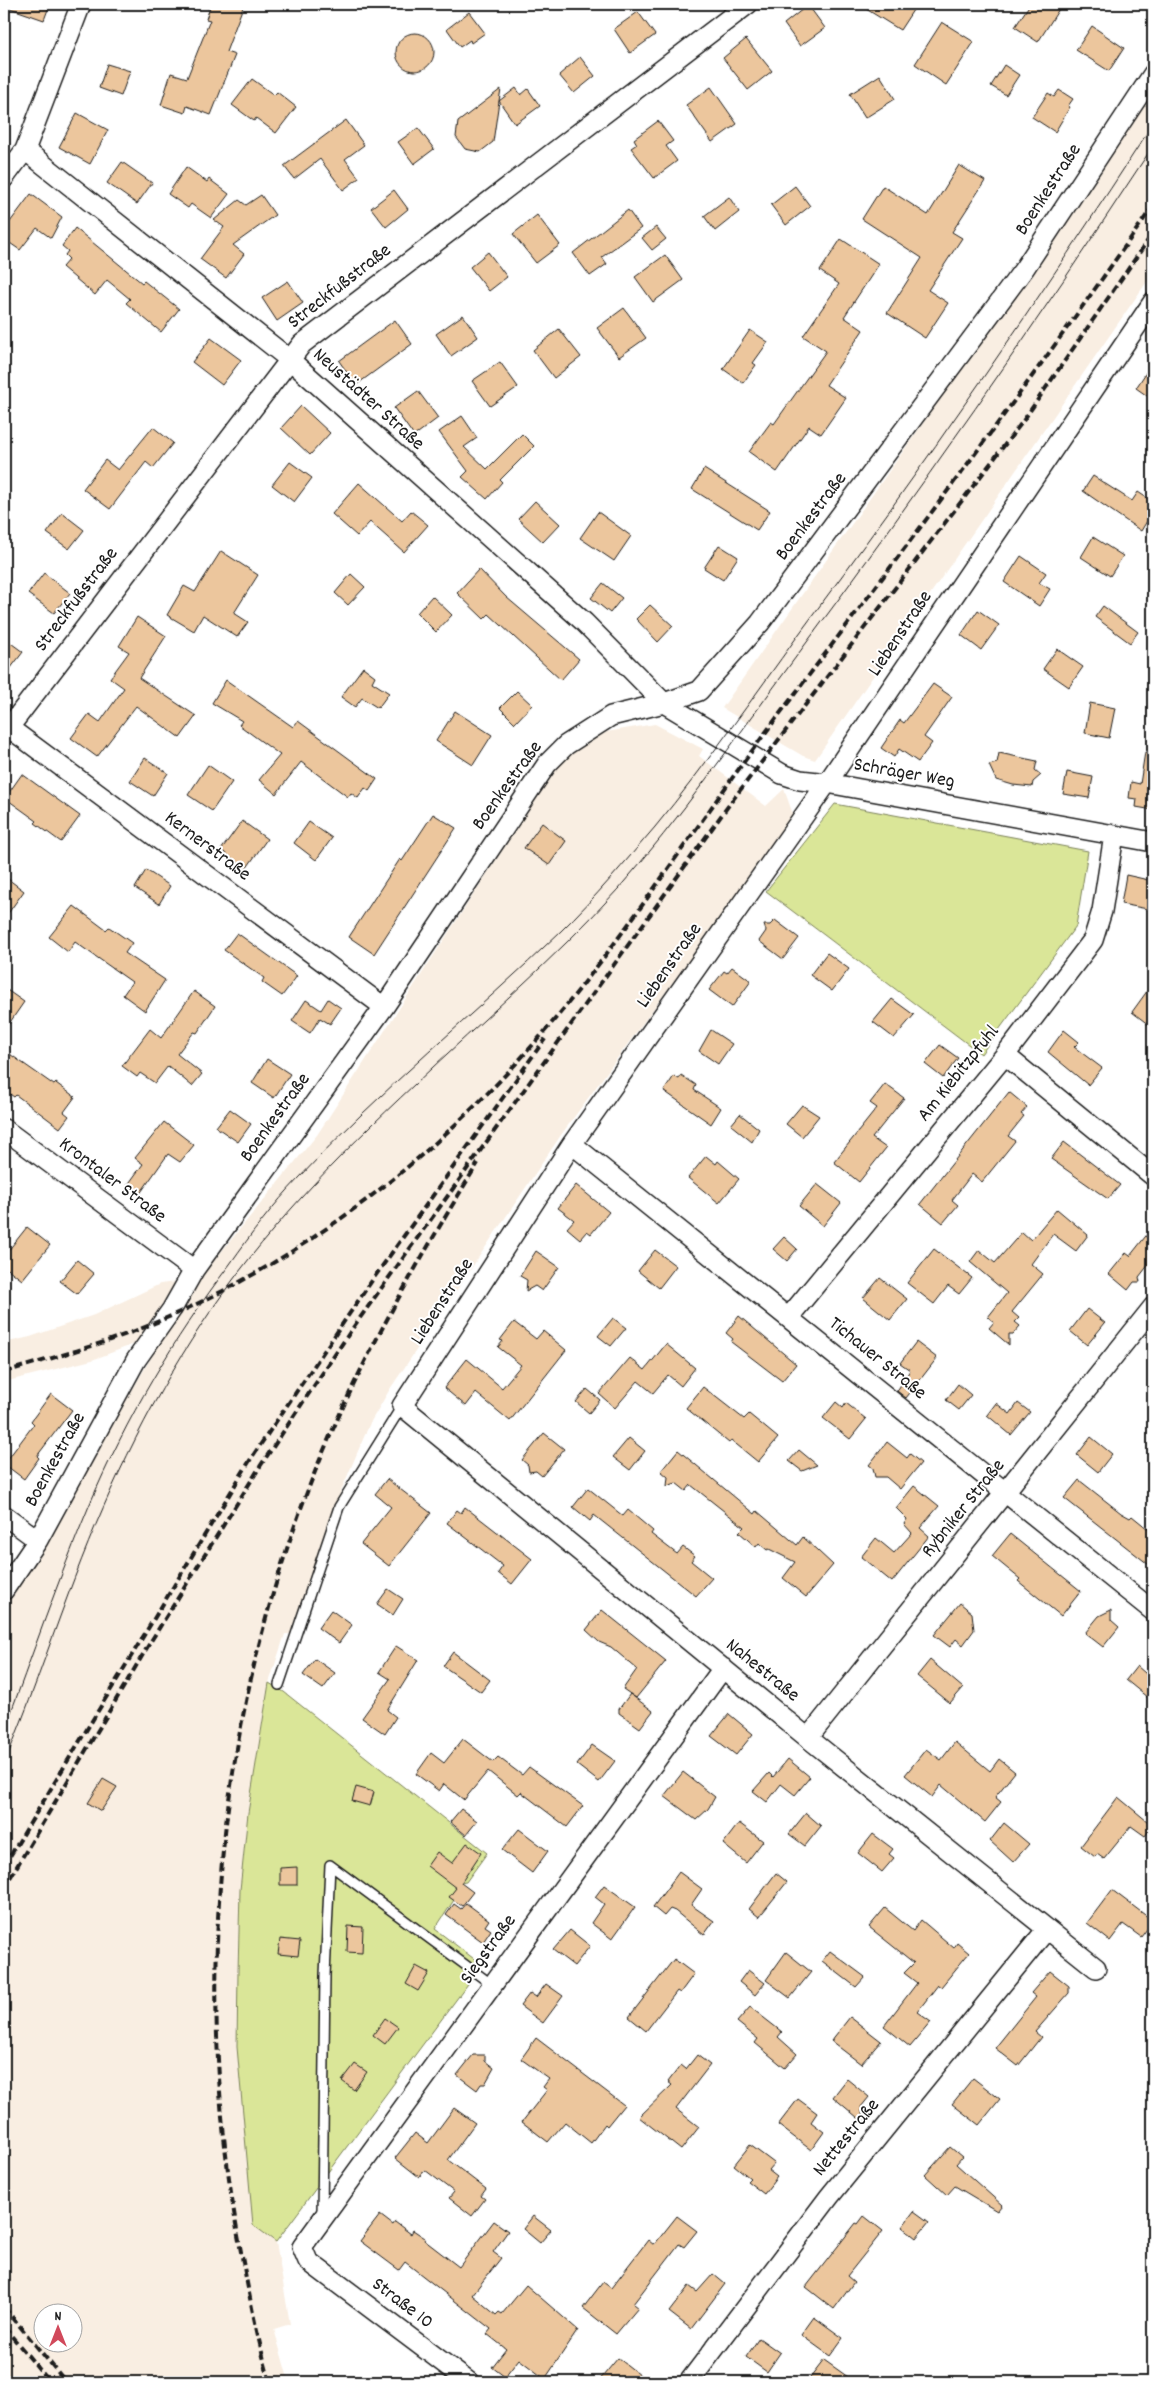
<svg xmlns="http://www.w3.org/2000/svg" width="1157" height="2386" font-family="Dekko,sans-serif">
<style>
.built{fill:#f9eee2;fill-rule:evenodd}
.green{fill:#dae698;stroke:#7b815a}
.building{fill:#ecc69d;stroke:#1c1c1c}
.lines{fill:none;stroke-linecap:round;stroke-linejoin:round}
.service-casing{stroke:#1c1c1c;stroke-width:12}
.minor-casing{stroke:#1c1c1c;stroke-width:22}
.service{stroke:#fff;stroke-width:9}
.minor{stroke:#fff;stroke-width:19}
.tram{stroke:#1c1c1c;stroke-width:1}
.rail{stroke:#1c1c1c;stroke-width:4;stroke-dasharray:8 4;stroke-linecap:butt}
.labels{text-anchor:middle;dominant-baseline:central;stroke-width:4;stroke-linejoin:round;paint-order:stroke}
.street-label{font-size:20px;fill:#1c1c1c;stroke:#fff}
</style>
<rect width="100%" height="100%" fill="#fff"/>
<filter id="ink" filterUnits="userSpaceOnUse"><feTurbulence type="fractalNoise" baseFrequency=".02" numOctaves="2"/><feDisplacementMap in="SourceGraphic" scale="10" xChannelSelector="R" yChannelSelector="G"/><feConvolveMatrix kernelMatrix="1 2 1 2 8 2 1 2 1" color-interpolation-filters="sRGB"/></filter>
<g filter="url(#ink)">
<path class="built" d="M1153 86V273L815 760 803 756 722 708 1065 222Z
M655 724 703 749 699 756 766 806 784 789 794 817 561 1135 390 1389 370 1423 335 1505 292 1634H285L269 1683 248 1813 240 1890 238 1972 253 2225 276 2242 290 2324 274 2329 289 2382H4V1600L58 1517 166 1332 92 1360 4 1382V1343L30 1337 94 1315 160 1284 199 1279 317 1135 553 772 567 756 606 732ZM42 2314H72V2344H42Z"/>
<path class="green" d="M835 804 1088 851 1076 926 981 1054 766 891Z
M269 1683 284 1692 487 1853 466 1882 460 1883 450 1897 454 1900 435 1929 482 1965 276 2242 253 2225 237 2047 238 1972 240 1890 248 1813Z"/>
<path class="building" d="M4 4H50L44 20 4 6Z
M211 4H244L226 52 235 55 211 115 187 106 185 113 161 105 171 73 187 78 210 20 206 19Z
M858 4H917L900 30Z
M1030 4H1051L1059 9 1038 42 1015 27Z
M808 5 825 28 800 46 784 24Z
M469 12 485 33 471 43 470 40 460 47 447 29Z
M638 12 655 35 630 53 614 29Z
M942 22 974 42 946 85 915 64Z
M1092 26 1124 48 1109 71 1076 50Z
M396 52a19 19 0 1 1 38 0a19 19 0 1 1-38 0Z
M746 39 772 71 748 90 723 58Z
M580 57 595 76 574 93 559 75Z
M107 64 130 71 121 96 99 88Z
M1004 65 1019 75 1006 95 991 86Z
M880 75 895 99 865 118 850 94Z
M252 79 274 95 277 92 296 107 276 133 256 118 254 121 232 105Z
M711 87 737 124 712 142 686 105Z
M516 88 521 95 528 89 540 106 515 124 499 101 493 142 480 152 465 149 456 137 458 122 501 89 499 101Z
M1059 90 1073 99 1068 106 1070 107 1055 132 1032 117 1048 93 1054 97Z
M77 113 108 130 90 164 59 147Z
M346 120 364 145 345 159 359 178 343 190 320 159 294 179 284 166Z
M658 121 673 141 666 146 677 161 654 178 631 148 637 144 634 139Z
M418 128 434 149 414 164 398 142Z
M122 162 152 183 137 204 107 183Z
M959 165 985 181 952 232 962 238 928 290 948 303 925 338 887 313 922 258 862 219 883 186 928 215Z
M186 167 207 182 209 179 229 194 211 218 191 204 188 208 168 194Z
M795 186 810 206 786 225 771 205Z
M394 190 408 209 386 227 371 208Z
M31 194 62 217 51 238 37 228 20 250 4 239V230Z
M261 195 275 215 233 245 244 254 226 278 200 259 224 227 214 220 239 200 246 205Z
M729 197 739 212 715 231 704 216Z
M628 210 641 228 602 257 607 264 590 276 573 253Z
M537 215 560 245 536 263 513 234Z
M656 227 666 239 652 250 642 238Z
M75 228 142 283 144 281 179 309 161 332 126 303 130 299 107 280 95 295 62 267 69 259 65 255 68 251 62 246Z
M841 239 879 264 844 317 863 330 826 385 846 398 821 434 809 426 777 472 749 452 771 422 774 424 826 351 803 336 839 284 820 271Z
M488 252 507 277 489 291 470 267Z
M665 255 683 280 653 302 635 277Z
M288 281 303 303 277 321 262 298Z
M624 308 646 338 619 357 597 328Z
M463 315 478 337 451 356 436 334Z
M395 320 412 344 356 385 339 361Z
M559 329 581 357 554 378 533 350Z
M750 330 768 342 753 363 756 365 743 383 723 369Z
M211 338 241 360 222 385 192 362Z
M500 362 518 387 490 406 472 381Z
M1153 362V400L1136 388Z
M418 391 438 418 414 436 394 408Z
M301 406 330 433 310 455 281 428Z
M462 416 477 438 464 447 487 469 522 434 534 446 500 480 502 482 487 499 462 477 468 471 439 432Z
M153 427 173 443 153 468 146 462 110 509 83 489 105 460 118 470Z
M290 462 312 478 294 502 272 485Z
M704 469 770 511 757 530 692 489Z
M1093 476 1132 501 1138 492 1153 502V511L1141 531 1083 491Z
M359 483 402 521 411 511 428 525 404 552 370 522 357 536 332 514Z
M535 501 560 524 543 542 518 519Z
M598 512 631 536 614 561 580 538Z
M62 513 84 530 69 549 47 533Z
M1093 537 1123 556 1110 576 1081 557Z
M719 545 738 557 723 580 704 568Z
M221 551 258 575 234 613 248 622 237 637 203 615 194 631 167 615 184 586 195 592Z
M1021 556 1046 573 1039 583 1050 589 1039 606 1004 582Z
M479 569 506 597 579 659 561 680 489 614 484 619 457 593Z
M44 573 70 593 54 613 28 594Z
M351 574 365 587 348 605 335 593Z
M603 583 622 598 610 613 591 598Z
M432 596 452 615 436 632 417 613Z
M650 605 673 626 658 642 636 619Z
M1103 606 1138 632 1130 643 1095 617Z
M978 610 999 625 981 650 961 635Z
M137 617 166 636 139 678 196 716 180 738 136 706 97 757 71 738 89 714 100 722 124 688 110 678 129 652 119 646Z
M4 638 23 652 4 677Z
M1057 649 1083 667 1069 687 1043 669Z
M363 667 375 676 372 682 389 693 378 708 362 698 355 707 341 697Z
M226 680 293 727 298 721 377 779 369 791 365 788 358 798 351 793 348 797 301 762 276 794 259 780 280 755 239 725 242 721 212 703Z
M933 684 952 697 924 737 932 743 918 762 899 749 894 757 881 748 900 720 904 723Z
M517 691 532 705 515 723 500 708Z
M1090 703 1115 708 1109 738 1085 733Z
M455 711 492 735 473 765 436 741Z
M1145 752H1153V810L1136 807 1137 799 1129 798 1131 782 1140 784Z
M999 753 1037 761 1035 770 1041 775 1033 782 1032 787 1013 785 996 780 989 765 997 763Z
M145 758 168 773 153 796 130 781Z
M208 765 232 782 212 811 188 795Z
M1067 772 1093 777 1089 798 1063 794Z
M22 774 80 816 61 842 35 823 37 821 5 798Z
M433 814 456 828 374 954 349 937 400 859 402 861Z
M242 821 267 839 246 869 221 850Z
M309 822 332 838 316 860 294 843Z
M542 823 566 841 549 865 524 848Z
M146 870 170 886 159 904 135 888Z
M1126 875 1153 881V910L1121 904Z
M4 876 24 891 4 919Z
M74 906 106 930 109 927 132 943 125 953 165 980 145 1011 123 995 132 982 75 942 68 952 49 937Z
M775 920 799 938 783 959 759 941 766 931 764 925H770Z
M237 933 297 976 282 996 262 982 264 978 224 950Z
M827 953 849 969 832 991 810 975Z
M732 967 751 981 732 1007 709 990 724 971 727 973Z
M1153 983V1028L1132 1012Z
M4 988 24 1002 4 1031Z
M194 991 215 1006 197 1033 194 1032 177 1054 202 1074 192 1086 168 1066 155 1083 140 1073 137 1077 122 1066 150 1029 161 1038Z
M328 999 341 1008 330 1024 320 1018 310 1033 292 1021 306 1000 321 1010Z
M892 999 914 1015 894 1038 873 1022Z
M711 1030 732 1044 718 1064 699 1051Z
M1064 1030 1079 1042 1074 1047 1102 1068 1088 1085 1048 1052Z
M940 1045 958 1058 943 1078 925 1064Z
M4 1050 54 1085 56 1083 75 1097 64 1112 69 1116 60 1128 16 1095 14 1097 4 1090Z
M267 1059 290 1074 274 1098 252 1083Z
M681 1075 696 1085 694 1090 721 1108 711 1124 664 1091 674 1076 679 1079Z
M885 1084 904 1098 872 1138 886 1148 859 1182 834 1162 877 1108 870 1103Z
M1009 1092 1027 1107 1021 1114 1024 1116 1008 1136 1015 1141 982 1182 972 1174 952 1200 958 1205 943 1223 920 1204Z
M802 1105 819 1116 802 1137 786 1124Z
M230 1109 251 1124 238 1142 216 1127Z
M740 1114 759 1129 752 1142 731 1125Z
M164 1122 194 1145 180 1162 168 1154 139 1195 127 1186 143 1164 135 1158Z
M1064 1142 1120 1185 1108 1199 1051 1159Z
M706 1156 716 1164 718 1161 739 1179 719 1203 688 1178Z
M817 1184 841 1203 823 1226 799 1206Z
M576 1185 609 1212 591 1234 587 1231 580 1239 567 1228 574 1220 558 1208Z
M1057 1209 1088 1235 1076 1251 1053 1234 1031 1264 1043 1274 1012 1312 1019 1318 1015 1322 1020 1326 1013 1334H1009V1345L989 1328 994 1322 988 1317 1007 1293 970 1262 979 1250 995 1263 1022 1232 1031 1240Z
M27 1227 50 1245 22 1280 4 1266V1256Z
M1153 1227V1259L1139 1277 1140 1282H1134L1128 1290 1109 1274 1126 1253 1130 1256Z
M784 1237 797 1249 787 1261 773 1249Z
M934 1249 972 1278 959 1294 948 1286 934 1304 907 1283Z
M655 1250 676 1266 659 1288 638 1271Z
M536 1251 559 1267 542 1291 535 1286 526 1291 527 1280 520 1276Z
M77 1260 94 1274 77 1294 60 1281Z
M880 1278 907 1299 890 1320 863 1298Z
M1087 1309 1105 1323 1087 1345 1070 1331Z
M739 1316 796 1364 782 1381 731 1342 733 1339 726 1333Z
M613 1318 626 1328 611 1346 598 1336Z
M514 1322 536 1339 543 1331 566 1350 510 1421 476 1393 466 1406 444 1388 467 1359 502 1388 521 1365 498 1347 503 1341 500 1340Z
M916 1342 937 1358 906 1398 897 1391 910 1370 900 1363Z
M666 1344 695 1368 681 1386 668 1375 653 1393 638 1381 615 1408 599 1394 630 1358 645 1370Z
M958 1384 971 1395 959 1410 946 1400Z
M703 1387 744 1419 749 1414 778 1438 758 1462 731 1440 729 1443 686 1408Z
M587 1389 600 1400 589 1413 576 1402Z
M51 1394 72 1410 37 1456 39 1458 24 1479 4 1464 34 1424 31 1421Z
M836 1402 843 1408 846 1403 866 1419 850 1439 823 1418Z
M996 1403 1010 1414 1018 1403 1030 1412 1011 1435 987 1415Z
M544 1433 564 1449 542 1476 536 1471 529 1472 528 1465 522 1460Z
M1091 1437 1112 1454 1098 1472 1077 1455Z
M629 1438 645 1451 630 1470 613 1457Z
M887 1442 907 1458 910 1454 921 1463 900 1489 886 1477H875L873 1468 869 1465Z
M678 1450 755 1514 757 1511 797 1545 803 1537 833 1565 806 1597 783 1578 795 1562 769 1549 767 1550 759 1543 756 1547 739 1532 744 1527 691 1485 686 1491 676 1483 667 1486 668 1477 661 1471Z
M799 1450 817 1465 802 1471 789 1461Z
M387 1479 431 1513 389 1566 361 1544 391 1507 375 1494Z
M1079 1480 1121 1513 1130 1518 1132 1516 1153 1533V1568L1064 1498Z
M914 1486 939 1506 920 1528 929 1536 892 1582 861 1557 876 1538 894 1553 912 1533 904 1524 907 1519 896 1508Z
M588 1488 623 1516 628 1510 653 1531 651 1534 677 1554 683 1547 695 1556 691 1561 712 1578 696 1596 594 1515 590 1521 573 1507Z
M465 1507 532 1559 512 1584 498 1573 503 1566 447 1523 457 1510 461 1513Z
M1010 1534 1081 1591 1061 1616 1018 1581 1020 1579 992 1556Z
M388 1589 403 1599 393 1615 377 1604Z
M960 1603 972 1613 974 1630 963 1645 956 1639 950 1647 934 1635Z
M331 1610 352 1625 339 1643 318 1628Z
M602 1610 666 1661 636 1698 623 1689 637 1669 611 1647 599 1642 586 1630Z
M1111 1610V1620L1119 1627 1103 1647 1085 1633 1099 1616Z
M396 1646 418 1660 387 1710 396 1717 385 1734 362 1718 390 1679 379 1672Z
M453 1652 490 1680 481 1692 443 1666Z
M315 1659 335 1673 323 1689 303 1675Z
M930 1660 963 1688 950 1703 917 1676Z
M1137 1666 1153 1680V1702L1126 1680Z
M630 1694 653 1711 640 1728 619 1713V1709Z
M729 1714 753 1734 736 1755 711 1736Z
M463 1739 493 1762 498 1757 522 1775 529 1767 583 1806 567 1827 521 1792 518 1795 488 1771 464 1800 444 1784 439 1791 416 1774 431 1753 444 1763Z
M955 1742 990 1771 999 1759 1015 1772 995 1797 1001 1802 985 1822 941 1785 932 1797 905 1775 926 1749 941 1760Z
M592 1745 615 1761 599 1782 577 1765Z
M788 1759 810 1777 795 1795 781 1784 767 1802 753 1791 769 1773 773 1777Z
M683 1772 715 1797 708 1809 696 1820 664 1796Z
M103 1779 117 1787 101 1811 88 1803Z
M356 1787 374 1792 370 1806 352 1801Z
M1118 1797 1153 1826 1145 1836 1131 1826 1104 1859 1097 1854 1095 1857 1081 1846Z
M461 1809 477 1821 466 1835 450 1822Z
M806 1813 821 1826 805 1846 789 1834Z
M739 1823 763 1841 746 1863 723 1844Z
M1004 1823 1029 1844 1013 1862 990 1841Z
M519 1829 548 1851 532 1873 502 1850Z
M873 1834 893 1849 889 1854 894 1858 882 1872 858 1853Z
M467 1843 481 1853 461 1883 473 1892 462 1906 449 1897 456 1888 427 1866 437 1852 452 1863Z
M297 1867V1885H280V1868Z
M679 1872 702 1889 691 1905 714 1921 704 1935 675 1911 670 1909 664 1916 653 1907Z
M776 1873 787 1882 759 1917 749 1909Z
M604 1885 635 1907 612 1939 591 1923 604 1904 595 1897Z
M1112 1890 1153 1921 1141 1937 1123 1924 1110 1941 1087 1923Z
M466 1903 489 1920 485 1926 491 1930 483 1942 446 1915 454 1904 461 1909Z
M885 1908 913 1931 921 1920 954 1948 957 1943 969 1953 941 1987 938 1985 917 2012 931 2022 910 2047 884 2026 917 1983 904 1973 914 1963 869 1927Z
M348 1926 363 1927 362 1953 347 1952Z
M570 1930 590 1946 574 1966 553 1950Z
M280 1939 300 1941 298 1956 278 1954Z
M830 1951 865 1977 856 1987 822 1961Z
M786 1952 811 1972 790 1998 766 1980Z
M674 1959 694 1974 680 1993 677 1991 646 2031 629 2017Z
M416 1966 429 1973 418 1991 406 1984Z
M748 1970 765 1983 755 1995 739 1982Z
M1050 1971 1069 1986V1993L1035 2032 1041 2037 1018 2066 995 2048 1036 1997 1031 1993Z
M546 1984 563 1996 543 2023 520 2006 530 1993 536 1997Z
M750 2007 782 2032 778 2037 797 2054 785 2068 755 2043 758 2039 737 2022Z
M850 2017 881 2041 861 2064 831 2041Z
M385 2018 398 2027 385 2044 373 2035Z
M536 2038 624 2105 607 2126 605 2124 591 2143 565 2122 548 2142 522 2122 547 2090 543 2087 549 2079 521 2059Z
M473 2055H485V2061L494 2068 485 2084H481L477 2090 457 2075Z
M697 2055 710 2065 676 2109 699 2127 681 2150 639 2117 672 2085 668 2082 681 2065 686 2069Z
M355 2064 367 2072 354 2090 342 2081Z
M973 2078 1000 2099 979 2125 952 2104Z
M847 2079 869 2097 861 2107 864 2123 833 2097Z
M798 2099 817 2113 811 2122 824 2132 811 2150 778 2125Z
M454 2108 475 2123 448 2160 486 2189 481 2196 485 2199 472 2216 449 2198 454 2192 425 2170 419 2177 395 2158 415 2133 428 2143Z
M750 2145 774 2163 768 2170 777 2177 764 2194 747 2181 750 2178 734 2165Z
M950 2147 962 2157 956 2164 1002 2205 997 2211 955 2186 947 2195 925 2175Z
M914 2211 929 2222 916 2238 902 2227Z
M380 2215 393 2225 395 2222 411 2234 413 2230 425 2238 424 2240 459 2267 494 2221 508 2231 493 2252 501 2258 472 2295 496 2315 499 2312 502 2314 526 2285 578 2330 545 2379 519 2359 505 2377 492 2367 506 2349 487 2334 491 2329 405 2262 399 2270 360 2241Z
M533 2216 551 2230 540 2243 523 2229Z
M677 2216 697 2231 684 2247 679 2244 633 2304 638 2308 616 2334 583 2308 603 2282 611 2288 648 2240 654 2245Z
M864 2216 883 2231 847 2276 854 2282 834 2309 806 2287 856 2223 858 2224Z
M713 2274 725 2284 691 2329 669 2312 689 2286 697 2292Z
M814 2317 843 2338 830 2356 801 2335Z
M759 2338 780 2353 767 2372 746 2357Z
M618 2358 649 2382H598Z
M824 2360 855 2382H807Z"/>
<g class="lines">
<defs>
<path id="service" d="M279 1685 339 1507 402 1406
M330 1865 491 1984
M322 2215 325 1975 330 1865"/>
<path id="minor" d="M25 150 289 359 584 622 664 703 782 774 800 780 827 783 1153 842
M4 178 25 150 81 4
M4 724 384 1007
M4 734 302 344 748 4
M1005 1055 1153 1176
M4 1129 194 1270
M572 1144 1153 1611
M789 1317 1005 1055 1093 940 1102 911 1114 835
M4 1515 38 1540
M4 1590 38 1540 136 1360 172 1309 194 1270 384 1007 547 764 566 745 611 716 664 703 699 691 760 623 1024 269 1153 74
M808 1738 1153 1307
M1096 1968 808 1738 402 1406 572 1144 827 783 1153 302
M469 2382 308 2261 302 2247 723 1668
M689 2382 829 2197 1047 1929"/>
</defs>
<use href="#service" class="service-casing"/>
<use href="#minor" class="minor-casing"/>
<use href="#service" class="service"/>
<use href="#minor" class="minor"/>
<path class="tram" d="M4 1731C32 1656 58 1580 89 1506 127 1417 172 1341 230 1264 251 1234 273 1205 299 1178 380 1090 475 1014 561 931 595 898 625 862 655 827 706 765 752 699 799 634 923 468 1040 298 1153 124
M4 1764C28 1708 47 1651 68 1595 103 1501 146 1408 202 1324 261 1234 336 1158 415 1084 483 1019 555 959 618 889 680 818 734 741 790 665 916 496 1037 323 1153 146"/>
<path class="rail" d="M4 1372C49 1359 96 1346 140 1329 315 1259 466 1134 581 987 647 903 705 813 769 728 899 556 1030 384 1153 206
M4 1866 252 1457 373 1279 545 1039
M4 1888 151 1641 261 1465 352 1329 731 802 1023 421 1153 233
M4 2307 66 2382
M4 2327 50 2382
M270 2382C258 2341 250 2299 242 2257 192 2000 215 1732 309 1487 353 1373 414 1267 478 1163"/>
</g>
</g>
<g class="labels">
<g class="street-label">
<text transform="translate(1049 190) rotate(-57)">Boenkestraße</text>
<text transform="translate(340 287) rotate(-38)">Streckfußstraße</text>
<text transform="translate(368 400) rotate(42)">Neustädter Straße</text>
<text transform="translate(812 517) rotate(-53)">Boenkestraße</text>
<text transform="translate(77 600) rotate(-53)">Streckfußstraße</text>
<text transform="translate(901 634) rotate(-56)">Liebenstraße</text>
<text transform="translate(904 774) rotate(10)">Schräger Weg</text>
<text transform="translate(508 786) rotate(-54)">Boenkestraße</text>
<text transform="translate(207 847) rotate(37)">Kernerstraße</text>
<text transform="translate(670 966) rotate(-55)">Liebenstraße</text>
<text transform="translate(959 1074) rotate(-51)">Am Kiebitzpfuhl</text>
<text transform="translate(276 1118) rotate(-54)">Boenkestraße</text>
<text transform="translate(112 1181) rotate(37)">Krontaler Straße</text>
<text transform="translate(443 1302) rotate(-57)">Liebenstraße</text>
<text transform="translate(877 1359) rotate(39)">Tichauer Straße</text>
<text transform="translate(56 1460) rotate(-61)">Boenkestraße</text>
<text transform="translate(964 1509) rotate(-51)">Rybniker Straße</text>
<text transform="translate(762 1671) rotate(39)">Nahestraße</text>
<text transform="translate(489 1950) rotate(-54)">Siegstraße</text>
<text transform="translate(847 2138) rotate(-51)">Nettestraße</text>
<text transform="translate(402 2304) rotate(37)">Straße 10</text>
</g>
</g>
<rect width="1157" height="2386" fill="none" stroke="#fff" stroke-width="20"/>
<rect x="10" y="10" width="1137" height="2366" fill="none" stroke="#1c1c1c" stroke-width="2" filter="url(#ink)"/>
<g transform="translate(58 2328)"><circle r="24" fill="#ffffff" stroke="#a4a4a4"/>
<path d="M0-4L9 19L0 12L-9 19Z" fill="#d1495b"/>
<text y="-8" font-size="14" font-weight="bold" text-anchor="middle" fill="#1c1c1c">N</text>
</g>
</svg>
